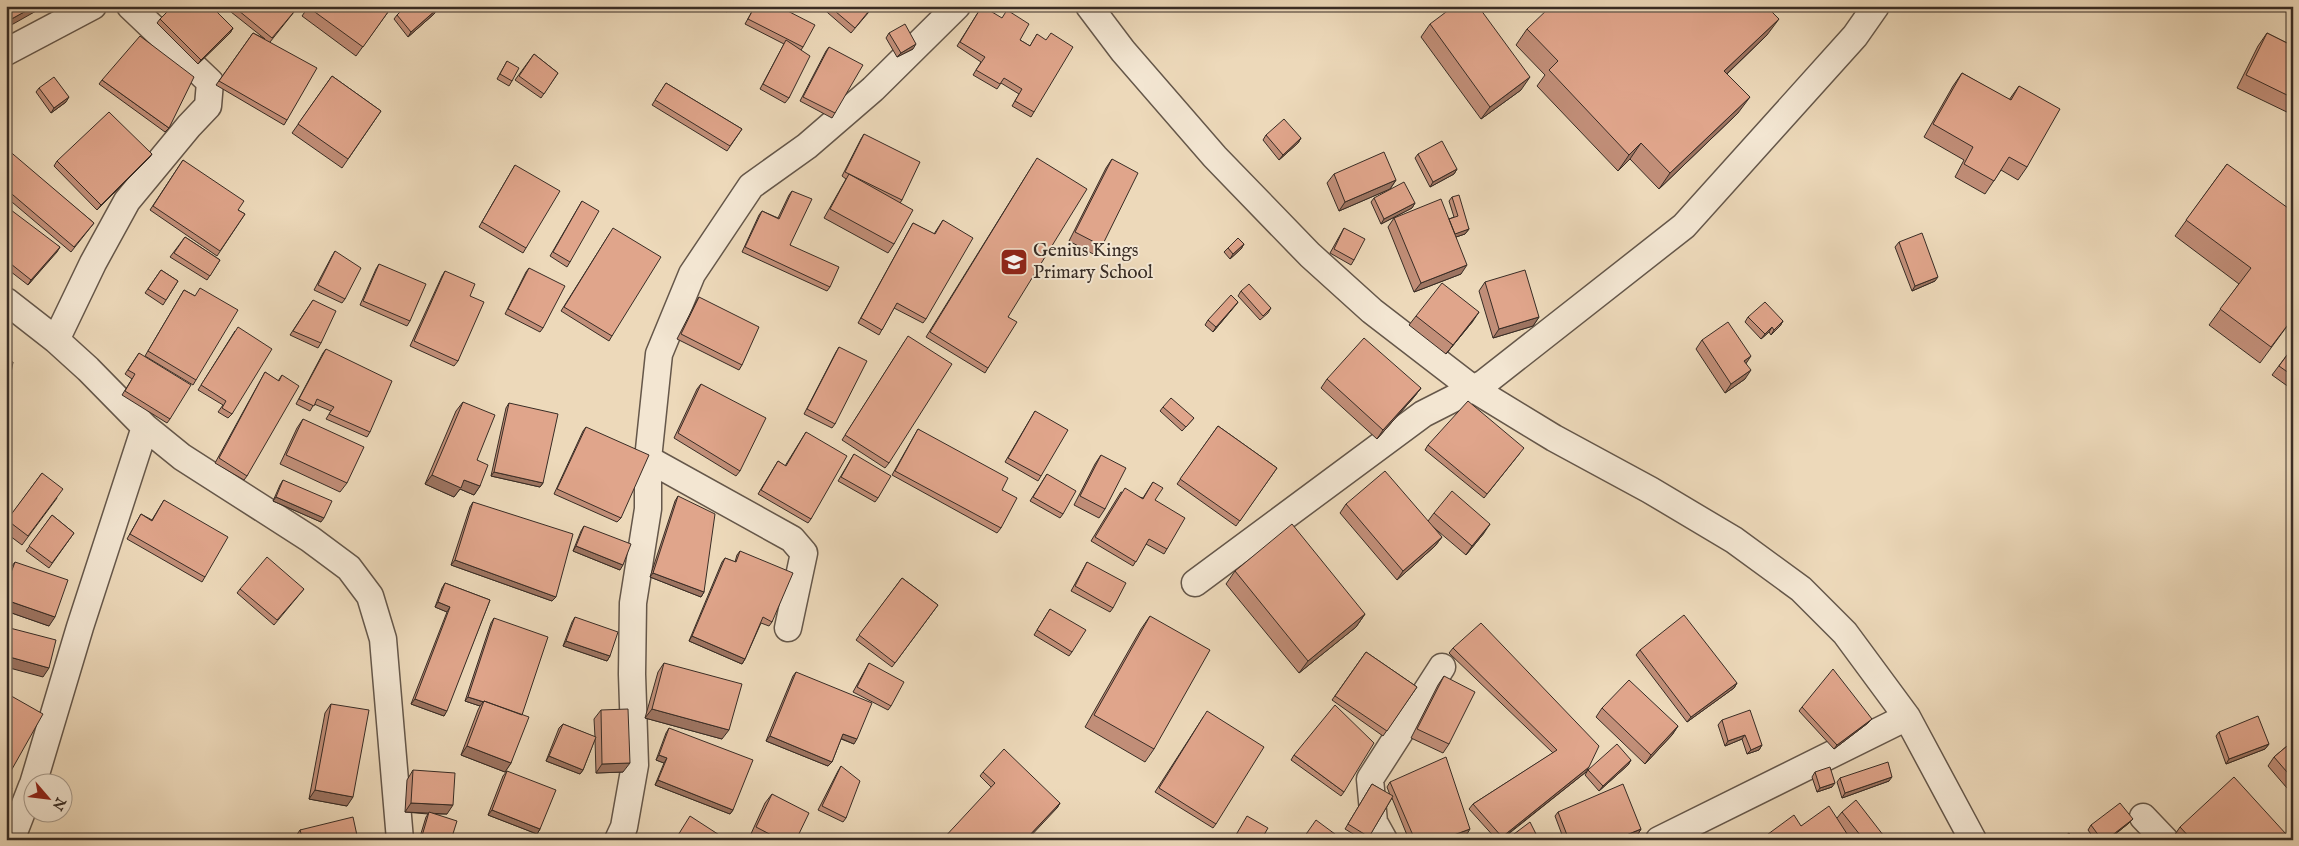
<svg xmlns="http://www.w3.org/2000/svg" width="2299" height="846" font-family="'IM FELL English',serif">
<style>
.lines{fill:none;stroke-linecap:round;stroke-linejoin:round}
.street-casing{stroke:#65574a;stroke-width:29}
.street{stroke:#f3e6d2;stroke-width:26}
.wall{fill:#c18e78;stroke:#382c25}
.shaded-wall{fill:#9d7461;stroke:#382c25}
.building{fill:#e0a58b;stroke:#382c25}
.labels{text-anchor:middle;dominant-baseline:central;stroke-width:4;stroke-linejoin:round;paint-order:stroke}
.poi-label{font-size:19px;fill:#382c25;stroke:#f3e6d2;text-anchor:start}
</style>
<rect width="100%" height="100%" fill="#edd9ba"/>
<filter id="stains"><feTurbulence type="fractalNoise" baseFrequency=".004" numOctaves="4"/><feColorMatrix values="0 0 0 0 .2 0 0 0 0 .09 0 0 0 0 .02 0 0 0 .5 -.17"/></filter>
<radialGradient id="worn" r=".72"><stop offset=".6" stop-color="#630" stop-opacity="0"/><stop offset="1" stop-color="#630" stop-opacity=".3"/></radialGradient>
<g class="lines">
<defs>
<path id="street" d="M1089 6 1123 51 1215 157 1310 255 1372 311 1472 388 1554 438 1650 490 1734 540 1801 589 1845 633 1907 717 1973 840
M6 52 93 6
M6 301 56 340 88 369 145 427 182 457 310 539 349 568 370 596 383 639 400 840
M56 340 93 263 127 201 189 126 208 106 210 82 130 6
M648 459 792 539 804 553 788 628
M1195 583 1423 414 1484 383 1684 226 1855 36 1876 6
M33 784 80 627 145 427
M2143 817 2165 840
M11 840 32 786
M618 840 624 827 635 765 632 674 633 603 648 509V459L659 354 692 274 751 186 807 146 873 89 957 6
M1384 840 1374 822 1370 779 1442 667
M1659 840 1907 717"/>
</defs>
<use href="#street" class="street-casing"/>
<use href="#street" class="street"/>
</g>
<path class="wall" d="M228 6 298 7 270 42 287 120 284 125 216 85 253 33 265 39 226 8Z
M309 6 388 12 356 56 302 16Z
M567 6H581L577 11Z
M719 6H731L727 12Z
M755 6H778L803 47 801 50 789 98 785 103 760 89 784 44 745 24Z
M820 6H874L851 33Z
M437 9 434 14 408 37 394 19 397 15Z
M979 11 1020 40 1030 46 1037 34 1034 112 1031 117 1012 106 1019 94 1001 83 997 89 973 75 981 62 957 46Z
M160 19 233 28 230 33 198 64 157 23Z
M1430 24 1521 90 1481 119 1421 37Z
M1527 29 1767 35 1727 74 1738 113 1659 189 1630 159 1618 171 1537 86 1545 75 1516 45Z
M889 33 913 49 897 57 886 38Z
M2267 33 2293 46V115L2237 88 2258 46Z
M829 47 835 113 832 118 800 101 826 51Z
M534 54 558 73 541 98 515 80Z
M507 61 512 81 509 86 497 79Z
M1962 73 2009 100 2019 86 2027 167 2018 180 2001 170 1985 194 1955 177 1964 160 1924 137 1953 86Z
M332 76 381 111 342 168 292 133Z
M102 80 169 128 165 132 99 84Z
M666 83 742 129 727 151 652 105Z
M39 88 66 102 51 113 36 92Z
M864 134 902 200 900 203 894 244 888 253 824 218 846 179 842 176 861 139Z
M1266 135 1301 138 1298 143 1279 160 1263 140Z
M6 150 94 223 71 252 6 197Z
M152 154 149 158 97 210 54 166 57 161Z
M1418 154 1457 169 1454 174 1430 187 1415 158Z
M1112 159 1102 246 1095 255 1069 241 1106 168Z
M183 160 238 210 245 214 217 256 150 210Z
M1034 163 1008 317 988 368 985 373 926 337Z
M2227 164 2293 318 2260 363 2209 325 2239 284 2175 236Z
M515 165 526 248 523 253 479 227Z
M1334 174 1396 180 1390 189 1339 211 1327 183Z
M792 191 790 245 830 287 827 291 742 252 759 215 762 211 778 218 789 195Z
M1452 197 1469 229 1465 234 1456 237 1461 274 1414 292 1388 227 1394 218 1449 219 1454 217 1449 201Z
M1374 198 1415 203 1412 208 1381 224 1371 202Z
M582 201 570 262 567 267 550 256Z
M6 217 60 247 28 285 6 268Z
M943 220 926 319 923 323 894 308 879 335 858 323 913 223 934 234Z
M1344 228 1354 260 1351 265 1330 253Z
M610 233 612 336 609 341 561 311Z
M185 237 220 260 207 280 170 257Z
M1899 242 1935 281 1912 291 1895 247Z
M1244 244 1241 249 1230 259 1224 252 1228 248Z
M335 251 345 299 342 303 314 290 332 256Z
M379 264 410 321 407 326 360 305 376 269Z
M529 268 543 328 540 332 505 314 526 272Z
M161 270 178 281 163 305 145 293Z
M445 271 470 296 458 361 454 366 410 346 442 276Z
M1485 282 1539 317 1533 326 1493 338 1479 291Z
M184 290 195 296 196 380 193 385 145 356Z
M1241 291 1271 308 1268 313 1260 320 1238 296Z
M699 297 742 365 739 370 677 339 696 302Z
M313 300 321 343 318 348 290 335Z
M1238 302 1213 332 1205 325 1208 320Z
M1416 316 1473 321 1446 354 1409 325Z
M1748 317 1783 321 1780 326 1771 335 1769 332 1761 339 1745 322Z
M235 331 232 414 228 418 218 412 223 405 198 390Z
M1702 340 1746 363 1745 379 1725 393 1696 349Z
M905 341 889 463 885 468 842 440Z
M839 347 835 424 832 428 804 414 836 352Z
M2293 347V390L2272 375Z
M326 349 370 432 367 437 326 419 331 411 314 404 310 411 296 404 323 353Z
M139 353 170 419 167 423 122 395 132 379 125 374Z
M265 372 278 381 282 375 247 476 244 480 215 463Z
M1327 379 1421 388 1414 397 1377 439 1321 388Z
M701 384 740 471 736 476 674 438 697 389Z
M463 402 477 460 480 486 474 495 460 489 454 497 425 484 456 411Z
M509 403 543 483 540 487 491 476 506 408Z
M1163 407 1194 418 1182 431 1160 411Z
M1035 411 1041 476 1038 481 1005 462Z
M303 419 347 483 340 492 280 464 297 428Z
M1218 426 1277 468 1236 526 1177 484Z
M586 427 621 518 617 522 554 494 583 431Z
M918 429 1002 490 1001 528 997 533 892 475Z
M806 432 811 519 808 523 758 494 778 461 785 466Z
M1428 445 1520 453 1484 498 1425 450Z
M854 454 878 498 875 502 838 481Z
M1101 455 1105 509 1099 518 1074 505 1095 464Z
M42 473 57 498 22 545 6 533V522Z
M1047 474 1063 514 1060 518 1030 501Z
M283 480 321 522 273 501 280 485Z
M1153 482 1155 500 1167 549 1164 554 1146 544 1133 566 1091 541 1121 492 1143 498Z
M678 496 704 592 701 597 650 577 675 501Z
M164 500 205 577 202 582 127 539 141 514 152 520Z
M473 502 556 597 552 601 451 565 470 507Z
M1346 504 1428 521 1434 513 1484 533 1466 555 1432 526 1442 537 1435 546 1397 580 1340 513Z
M52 515 74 533 49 568 26 551Z
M584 526 620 570 573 551 581 531Z
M740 551 772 622 769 626 761 623 745 659 742 664 689 641 722 562 725 558 735 562 737 555Z
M15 562 49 626 6 611V576L8 571Z
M1087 562 1113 608 1110 612 1071 591Z
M1235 571 1365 614 1356 627 1299 673 1226 584Z
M902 578 938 605 892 667 856 640Z
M445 583 490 600 444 716 411 704 447 612 435 607 442 588Z
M240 589H304L274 625 237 593Z
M1050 609 1072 652 1069 656 1034 635Z
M1150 616 1154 749 1145 762 1085 727 1141 629Z
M575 617 610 656 607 661 563 646 572 622Z
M494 618 522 715 511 763 505 772 461 755 478 710 480 706 465 701 491 623Z
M1453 648 1586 772 1501 840H1497L1469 809 1473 804 1553 753 1449 653Z
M1640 650 1737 683 1734 688 1687 722 1636 655Z
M1366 652 1417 687 1383 736 1332 700Z
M664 663 722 739 645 718 658 672Z
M869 663 891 706 888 710 853 692Z
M796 672 854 744 841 739 832 762 828 766 766 741 793 676Z
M1444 676 1449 744 1443 753 1411 738 1438 685Z
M331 704 347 806 309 799 325 713Z
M1802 707 1872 719 1868 723 1834 749 1799 711Z
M1602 708 1678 726 1672 735 1645 764 1596 717Z
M601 710 623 772 596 773 595 739 583 770 580 774 546 761 559 728 563 724 595 737 594 719Z
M1204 716 1216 824 1213 828 1155 792Z
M1722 720 1762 745 1759 750 1747 754 1742 739 1725 746 1718 725Z
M669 728 733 810 730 814 655 785 664 763 656 760 666 733Z
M2219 732 2269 744 2265 749 2226 764 2216 736Z
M2293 741V795L2268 766 2274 757Z
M1294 755 1344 792 1341 796 1291 760Z
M1631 760 1628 765 1599 791 1585 775 1588 770Z
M841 766 846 818 843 822 818 810 838 771Z
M413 770 447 814H433L451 840H419L426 817 428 814 405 812 407 780Z
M507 771 540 829 537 834 488 815 503 776Z
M983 772 1060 803 1057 808 991 787 980 776Z
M1815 772 1832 787 1817 792 1812 777Z
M1840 778 1889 781 1842 798 1837 782Z
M1390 782 1467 834 1450 840H1409L1392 798 1367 840H1363L1345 829 1372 784 1390 795 1387 787Z
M772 794 796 840H756L750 836 765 803Z
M1558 812 1641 829 1638 834 1623 840H1564L1555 816Z
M1842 812 1887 840H1760L1801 826 1837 818Z
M2133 819 2129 823 2108 840H2095L2088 830 2091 825Z
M2180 827 2286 834 2282 840H2178L2174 836Z
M300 830 358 840H294V839Z"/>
<path class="shaded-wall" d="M35 6H45L6 28V22Z
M437 9 434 14 408 37 411 32Z
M1779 19 1767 35 1713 87 1724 71Z
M233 28 230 33 198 64 201 60Z
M916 44 913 49 897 57 901 53Z
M1530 77 1521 90 1481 119 1490 107Z
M69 97 66 102 51 113 54 108Z
M1750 97 1738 113 1659 189 1670 173Z
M1301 138 1298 143 1279 160 1283 155Z
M1641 143 1630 159 1618 171 1629 155Z
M152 154 149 158 97 210 101 205Z
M1457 169 1454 174 1430 187 1433 182Z
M1396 180 1390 189 1339 211 1345 202Z
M1415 203 1412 208 1381 224 1384 219Z
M1469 229 1465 234 1450 239 1453 234Z
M1244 244 1241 249 1230 259 1233 254Z
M60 247 57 252 28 285 31 280Z
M1467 265 1461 274 1414 292 1421 283Z
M1938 277 1935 281 1912 291 1915 286Z
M1238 302 1235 306 1213 332 1216 327Z
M1479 312 1473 321 1446 354 1453 345Z
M1539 317 1533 326 1493 338 1499 329Z
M1783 321 1780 326 1771 335 1774 330Z
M1772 327 1769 332 1761 339 1765 334Z
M1751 356 1745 365 1744 361Z
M1751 370 1745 379 1725 393 1731 384Z
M1421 388 1414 397 1377 439 1383 430Z
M494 472 543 483 540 487 491 476Z
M432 475 464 480 480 486 474 495 460 489 454 497 425 484Z
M276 497 324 518 321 522 273 501Z
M1490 524 1484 533 1466 555 1472 546Z
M1442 537 1435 546 1397 580 1403 571Z
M576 546 623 565 620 570 573 551Z
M455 560 556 597 552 601 451 565Z
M653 573 704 592 701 597 650 577Z
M6 600 55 617 49 626 6 611Z
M438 602 450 607 447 612 435 607Z
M1365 614 1356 627 1299 673 1308 661Z
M692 636 745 659 742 664 689 641Z
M566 641 610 656 607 661 563 646Z
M6 656 49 668 43 677 6 667Z
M1737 683 1734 688 1687 722 1691 717Z
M468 697 483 702 480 706 465 701Z
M415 699 447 711 444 716 411 704Z
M652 709 729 730 722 739 645 718Z
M1872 719 1868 723 1834 749 1837 745Z
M1678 726 1672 735 1645 764 1651 755Z
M843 734 857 739 854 744 840 738Z
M1745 735 1742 739 1725 746 1728 741Z
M770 736 832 762 828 766 766 741Z
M2269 744 2265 749 2226 764 2229 759Z
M1762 745 1759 750 1747 754 1751 750Z
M467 746 511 763 505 772 461 755Z
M659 755 667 758 664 763 656 760Z
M549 756 583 770 580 774 546 761Z
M1631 760 1628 765 1599 791 1603 786Z
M630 763 623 772 596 773 602 764Z
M1589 767 1586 772 1500 840 1502 837Z
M1892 777 1889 781 1842 798 1845 793Z
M658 780 733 810 730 814 655 785Z
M1835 783 1832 787 1817 792 1820 788Z
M315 790 353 797 347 806 309 799Z
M411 803 453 805 447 814 405 812Z
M1060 803 1057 808 1027 840H1025Z
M492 810 540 829 537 834 488 815Z
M2133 819 2129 823 2108 840H2106Z
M1470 829 1467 834 1450 840H1440Z
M1641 829 1638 834 1623 840H1614Z
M422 836 435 840H419Z"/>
<path class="building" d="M6 6H35L6 22Z
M173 6H211L233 28 201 60 160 19Z
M233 6H297L298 7 272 38Z
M309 6H380L388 12 363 47 308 7Z
M406 6H434L437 9 411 32 397 15Z
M755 6H778L815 25 803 47 748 19Z
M829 6H873L855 28Z
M982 6 1002 18 1007 10 1029 24 1020 40 1030 46 1037 34 1046 40 1051 33 1073 47 1034 112 1015 101 1022 89 1004 78 1000 84 976 70 985 57 960 42Z
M1454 6H1478L1530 77 1490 107 1430 24Z
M1551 6H1766L1779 19 1724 71 1750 97 1670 173 1641 143 1629 155 1549 70 1558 61 1527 29Z
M905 24 916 44 901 53 889 33Z
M253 33 317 68 287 120 219 81Z
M2267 33 2293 46V98L2246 75Z
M140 36 194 77 169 128 102 80Z
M786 40 810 56 789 98 763 84Z
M829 47 863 65 835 113 803 97Z
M534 54 558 73 544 94 519 76Z
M507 61 519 68 512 81 500 74Z
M1962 73 2011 100 2019 86 2060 109 2027 167 2009 157 1994 181 1964 164 1973 147 1933 124Z
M332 76 381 111 348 159 298 124Z
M54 77 69 97 54 108 39 88Z
M666 83 742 129 730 146 655 100Z
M109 112 152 154 101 205 57 161Z
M1284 119 1301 138 1283 155 1266 135Z
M864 134 920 162 902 200 845 172Z
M1442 141 1457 169 1433 182 1418 154Z
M7 149 94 223 74 247 6 189Z
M1384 152 1396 180 1345 202 1334 174Z
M1037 158 1087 189 1008 317 1017 322 988 368 930 332Z
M1112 159 1138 173 1102 246 1075 232Z
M183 160 244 201 238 210 245 214 220 251 153 206Z
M2227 164 2288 208 2293 202V318L2271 347 2220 309 2251 268 2186 220Z
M515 165 560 191 526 248 482 222Z
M849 174 913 210 894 244 830 209Z
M1404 182 1415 203 1384 219 1374 198Z
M792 191 812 199 790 245 839 267 830 287 745 247 762 211 779 219Z
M1459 195 1469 229 1455 234 1449 219 1458 216 1452 197Z
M1441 199 1467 265 1421 283 1394 218Z
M582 201 599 211 570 262 553 252Z
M11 210 60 247 31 280 6 260V217Z
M943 220 973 238 926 319 897 303 882 330 861 318 913 223 935 234Z
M613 228 661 257 612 336 564 307Z
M1344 228 1365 239 1354 260 1334 249Z
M1922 233 1938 277 1915 286 1899 242Z
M185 237 220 260 210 276 174 253Z
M1238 238 1244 244 1233 254 1228 248Z
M335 251 361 268 345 299 318 285Z
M379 264 426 284 410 321 363 301Z
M529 268 565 286 543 328 508 309Z
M161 270 178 281 166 300 148 289Z
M1525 270 1539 317 1499 329 1485 282Z
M445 271 475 284 470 296 484 302 458 361 414 341Z
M1442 283 1479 312 1453 345 1416 316Z
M1249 284 1271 308 1263 316 1241 291Z
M200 288 238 310 196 380 148 351 184 290 195 296Z
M1231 295 1238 302 1216 327 1208 320Z
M699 297 759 327 742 365 681 334Z
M313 300 336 311 321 343 293 331Z
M1765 302 1783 321 1774 330 1772 327 1765 334 1748 317Z
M1728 322 1751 356 1744 361 1751 370 1731 384 1702 340Z
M238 327 272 349 232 414 222 408 226 401 201 385Z
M908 336 952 364 889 463 845 435Z
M1364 338 1421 388 1383 430 1327 379Z
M839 347 867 361 835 424 807 409Z
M2293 347V376L2279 366Z
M326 349 392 381 370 432 329 414 334 407 317 399 314 406 299 399Z
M139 353 191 385 170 419 125 391 135 374 128 370Z
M6 361 13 362 6 401Z
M265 372 279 381 282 375 299 386 247 476 219 458Z
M701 384 766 418 740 471 678 433Z
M1171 398 1194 418 1186 427 1163 407Z
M1468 401 1524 448 1487 494 1428 445Z
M463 402 495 415 477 460 488 465 480 486 464 480 461 488 432 475Z
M509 403 558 414 543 483 494 472Z
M1035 411 1068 430 1041 476 1008 458Z
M303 419 364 447 347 483 286 455Z
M1218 426 1277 468 1240 521 1180 479Z
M586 427 649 455 621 518 557 489Z
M918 429 1008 478 1002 490 1017 498 1001 528 895 471Z
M806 432 847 456 811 519 761 490 778 461 786 466Z
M854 454 891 476 878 498 841 477Z
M1101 455 1126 468 1105 509 1080 496Z
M1385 471 1442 537 1403 571 1346 504Z
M42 473 63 489 28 536 7 520Z
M1047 474 1076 491 1063 514 1033 497Z
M283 480 332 501 324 518 276 497Z
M1153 482 1163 488 1155 500 1185 518 1167 549 1149 539 1136 562 1095 537 1125 488 1143 499Z
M1452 491 1490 524 1472 546 1434 513Z
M678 496 715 514 704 592 653 573Z
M164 500 228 537 205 577 130 534 141 514 152 521Z
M473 502 573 534 556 597 455 560Z
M52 515 74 533 52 563 29 546Z
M1292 524 1365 614 1308 661 1235 571Z
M584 526 631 544 623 565 576 546Z
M740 551 793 573 772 622 763 617 745 659 692 636 725 558 736 562Z
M267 557 304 589 277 620 240 589Z
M15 562 68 580 55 617 6 600V586Z
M1087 562 1126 583 1113 608 1075 586Z
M902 578 938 605 895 663 859 635Z
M445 583 490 600 447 711 415 699 450 607 438 602Z
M1050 609 1086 630 1072 652 1037 630Z
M1684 615 1737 683 1691 717 1640 650Z
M1150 616 1210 650 1154 749 1094 715Z
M575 617 618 632 610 656 566 641Z
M494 618 548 637 522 715 484 701V702L468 697Z
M1481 623 1599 746 1589 767 1502 837 1473 804 1557 750 1453 648Z
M6 627 56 640 49 668 6 656Z
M1366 652 1417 687 1387 731 1335 696Z
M664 663 742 684 729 730 652 709Z
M869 663 904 682 891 706 857 687Z
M1833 669 1872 719 1837 745 1802 707Z
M796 672 872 703 857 739 843 734 832 762 770 736Z
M1444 676 1475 692 1449 744 1417 729Z
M1629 680 1678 726 1651 755 1602 708Z
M6 693 43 714 7 778H6Z
M484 701 529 717 511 763 467 746Z
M331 704 369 710 353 797 315 790Z
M1335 705 1374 743 1344 792 1294 755Z
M628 709 630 763 602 764 601 710Z
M1750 710 1762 745 1751 750 1745 735 1728 741 1722 720Z
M1207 711 1264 747 1216 824 1159 788Z
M2258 716 2269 744 2229 759 2219 732Z
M563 724 596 737 583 770 549 756Z
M669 728 753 760 733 810 658 780 667 758 659 755Z
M2293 741V779L2274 757Z
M1617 744 1631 760 1603 786 1588 770Z
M1004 749 1060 803 1025 840H942L995 783 983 772Z
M1446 757 1470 829 1440 840H1415L1390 782Z
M1888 762 1892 777 1845 793 1840 778Z
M841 766 860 781 846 818 822 806Z
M1830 767 1835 783 1820 788 1815 772Z
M413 770 455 773 453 805 411 803Z
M507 771 556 790 540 829 492 810Z
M2234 777 2286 834 2280 840H2192L2180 827Z
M1372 784 1393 796 1369 837 1348 824Z
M1623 784 1641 829 1614 840H1569L1558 812Z
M6 785 12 788 6 800Z
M772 794 809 813 796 840H781L756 827Z
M1856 800 1887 840H1864L1842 812Z
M2120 803 2133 819 2106 840H2102L2091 825Z
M1829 806 1851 840H1760L1794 815 1801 826Z
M429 812 457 821 451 840H435L422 836Z
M690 816 727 840H675Z
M1247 816 1268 828 1261 840H1233Z
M353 817 358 840H303L300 830Z
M1316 820 1343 840H1302Z
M1530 822 1539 840H1506Z
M2069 833 2074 840H2060Z"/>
<defs>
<symbol id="school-square" viewBox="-11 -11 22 22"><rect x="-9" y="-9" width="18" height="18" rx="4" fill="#8f2418" stroke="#f3e6d2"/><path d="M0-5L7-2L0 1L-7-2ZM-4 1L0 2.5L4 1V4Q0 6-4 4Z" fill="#fff"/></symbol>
</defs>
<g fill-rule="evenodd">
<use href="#school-square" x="998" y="246" width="32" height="32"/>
</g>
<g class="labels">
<g class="poi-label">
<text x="1033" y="251">Genius Kings<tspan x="1033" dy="22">Primary School</tspan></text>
</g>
</g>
<rect width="2299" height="846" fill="none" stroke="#edd9ba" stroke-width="25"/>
<rect x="8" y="8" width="2284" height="831" fill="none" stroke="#382c25" stroke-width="2.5"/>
<rect x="12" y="12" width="2274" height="821" fill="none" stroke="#382c25"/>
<g transform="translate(48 798) rotate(118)"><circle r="24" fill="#f3e6d2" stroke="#a89c8d"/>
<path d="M0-4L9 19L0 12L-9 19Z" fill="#8f2418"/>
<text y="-8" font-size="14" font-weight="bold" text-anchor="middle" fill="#382c25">N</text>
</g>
<rect width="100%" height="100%" filter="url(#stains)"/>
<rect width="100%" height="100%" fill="url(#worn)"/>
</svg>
